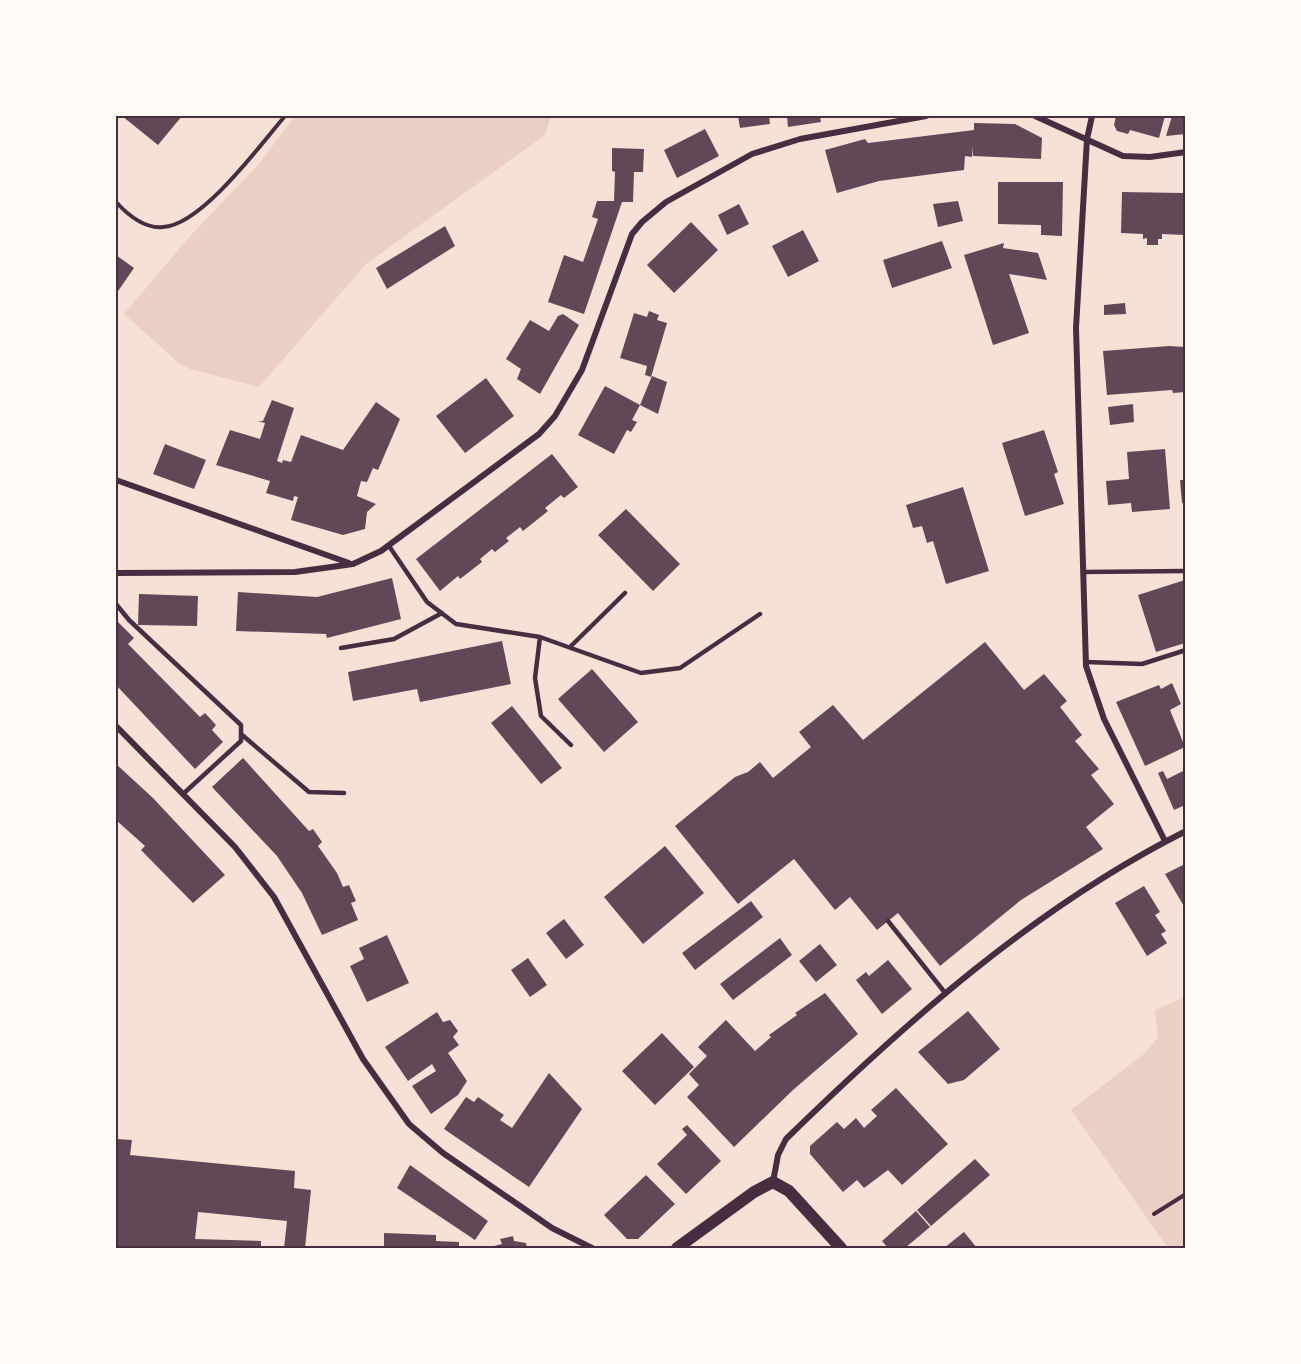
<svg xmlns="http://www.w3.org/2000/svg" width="1301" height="1364" font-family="Arial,sans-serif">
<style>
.green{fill:#ebcfc5}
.building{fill:#644757}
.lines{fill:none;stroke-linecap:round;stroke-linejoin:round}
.path{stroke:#4a2c40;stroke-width:4}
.service{stroke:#4a2c40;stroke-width:4.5}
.minor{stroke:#4a2c40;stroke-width:6}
.secondary{stroke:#4a2c40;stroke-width:12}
.neatline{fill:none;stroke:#4a2c40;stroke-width:2}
</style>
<rect width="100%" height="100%" fill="#f7e1d7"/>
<path class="green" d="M295 116H551L545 135 366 264 259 387 190 369 180 364 124 314 190 236 258 165Z
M1185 997V1248H1168L1071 1110 1145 1053 1158 1037 1155 1010Z"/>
<path class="building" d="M122 116H182L158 145Z
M738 116H769L770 124 740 128Z
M787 116H820L821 122 788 127Z
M1116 116H1165L1159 138 1130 130 1128 134 1117 131 1114 125Z
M1172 116H1185V134L1166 136Z
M974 123 1015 124 1042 138 1041 159 973 156V147L972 157 965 156 964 170 879 181 837 193 825 150 865 139 868 143 974 130Z
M705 129 719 156 677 178 664 150Z
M612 148 644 149 643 172H634L633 202H622L584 314 548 302 564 255 583 262 598 219 592 217 597 201H614L615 172 612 171Z
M998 182H1063L1062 236 1041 235V225L998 224Z
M1184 188V235L1162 234V239H1158V245H1147V238L1143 239V234L1121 233 1122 192 1183 193Z
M958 201 963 221 938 227 933 204Z
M739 204 749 224 727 235 718 215Z
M691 222 718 250 674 293 647 265Z
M445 226 455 246 387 289 376 268Z
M803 230 819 261 788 277 772 246Z
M942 241 952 268 892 288 883 260Z
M1004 243 1003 248 1038 253 1047 280 1009 274 1029 333 993 345 964 255Z
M116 255 134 268 116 294Z
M1125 303 1126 314 1104 315V305Z
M649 311 659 315 657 320 667 323 651 377 645 375 647 366 620 358 634 313 647 317Z
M563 314 579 325 540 394 517 379 521 369 506 359 530 320 549 331 558 316Z
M1169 346 1185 347V392L1173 393 1172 390 1107 395 1103 351Z
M652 376 667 382 658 414 640 405 632 420 637 422 631 432 627 430 614 454 578 435 605 386 640 405Z
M486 378 514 416 465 453 436 416Z
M272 400 294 408 277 461 282 463 283 460 291 462 301 435 343 450 376 402 400 419 378 470 373 468 367 482 361 481 357 496 376 504 367 512 365 529 343 535 291 520 298 497 294 496 293 501 266 493 270 481 216 465 230 430 260 439 265 423 258 421H263Z
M1133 404 1134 422 1110 425 1108 407Z
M1044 430 1058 472 1054 474 1064 504 1025 516 1002 443Z
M165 444 206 460 194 489 153 474Z
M1165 449 1170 509 1132 512 1131 503 1108 505 1106 481 1129 479 1127 452Z
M552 454 578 487 564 498 561 495 545 508 548 511 523 531 520 527 506 538 509 541 495 552 492 549 480 559 482 562 460 579 458 576 440 591 416 559Z
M1180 480H1185V503H1182Z
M963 487 989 571 946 584 933 541 927 543 922 526 913 528 906 505Z
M626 509 680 564 653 591 598 535Z
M392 578 401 619 327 638 326 634 236 631 238 592 317 597Z
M1185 580V643L1156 652 1138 595Z
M139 594 198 596 197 626 138 625Z
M116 620 134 638 128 644 200 717 205 713 216 725 212 730 223 742 195 769 116 685Z
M502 641 511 684 420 702 417 689 353 701 348 672Z
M985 642 1024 690 1044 674 1067 701 1060 707 1082 735 1075 741 1099 769 1091 775 1114 804 1086 827 1103 849 1021 900 940 966 898 913 877 930 850 897 835 910 794 859 738 904 675 826 735 777 748 772 760 762 773 778 811 747 799 732 833 705 863 740Z
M592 669 638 722 604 752 558 699Z
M1172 683 1181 704 1170 710 1185 747 1145 766 1116 702 1159 685 1161 689Z
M512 706 562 768 541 784 491 723Z
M243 758 309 831 313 829 322 842 318 846 337 873 343 887 349 885 356 901 351 903 358 920 322 935 302 893 277 856 212 787Z
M116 764 153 798 225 875 193 903 141 850 145 846 116 820Z
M1185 770V805L1174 810 1158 773 1163 771 1167 779Z
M665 846 704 893 643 944 604 897Z
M1185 864V908L1165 874Z
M1144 886 1160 912 1155 915 1166 931 1161 934 1167 943 1147 956 1115 903Z
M751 901 763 917 695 970 682 953Z
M564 919 584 945 566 959 546 933Z
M387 935 409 983 367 1002 350 966 364 959 359 948Z
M780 938 792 955 733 1000 720 984Z
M820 944 837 965 816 982 799 961Z
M528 958 547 985 530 997 511 970Z
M888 960 912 989 882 1014 856 980 866 972 869 976Z
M825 993 858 1034 793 1090 734 1147 687 1097 699 1085 689 1074 707 1056 698 1047 726 1020 755 1051 771 1037 769 1035 797 1015 795 1013Z
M968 1011 1000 1049 964 1080 948 1084 918 1052Z
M437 1012 443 1022 450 1020 458 1031 453 1037 459 1045 448 1053 467 1081 458 1095 431 1114 412 1086 436 1071 432 1064 408 1081 385 1047Z
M662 1033 694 1067 655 1105 622 1071Z
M549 1073 582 1109 529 1187 444 1129 466 1097 474 1102 478 1097 504 1115 500 1120 512 1128Z
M896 1088 948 1144 902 1185 888 1170 864 1188 857 1180 843 1192 810 1154V1146L837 1122 844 1129 856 1118 864 1128 877 1116 871 1110Z
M687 1125 721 1161 686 1194 657 1164 687 1135 682 1129Z
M116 1139 132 1140 130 1155 295 1171 294 1188 311 1190 305 1248H284L287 1221 198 1212 195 1239 261 1241V1248H116Z
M975 1159 990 1175 931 1226 917 1210Z
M410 1165 488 1221 475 1240 397 1188Z
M646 1175 675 1204 638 1239H627L604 1215Z
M916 1211 930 1227 905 1248H888L882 1241Z
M964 1232 977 1248H944Z
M384 1233 436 1235V1241L459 1242V1248H384Z
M513 1236 514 1241 526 1243 527 1248H486L502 1244 500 1239Z"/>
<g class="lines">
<path class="path" d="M116 202C127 214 145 229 163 227 202 225 261 144 285 116
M1154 1214 1186 1194"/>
<path class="service" d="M389 546 427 602 456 624 540 637 641 673 680 668 760 614
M1083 572 1186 571
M116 604 129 620 241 725V741L183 794
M540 637 535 678 541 716 571 745
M570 647 625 593
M341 648 394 639 442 613
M1086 662 1142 664 1186 650
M241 734 309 792 344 793
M888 921 946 994"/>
<path class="minor" d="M1035 116 1123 156 1150 157 1186 152
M1092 116 1087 139 1076 328 1086 666 1104 719 1165 841
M116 480 349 563
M116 573 295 572 353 564 381 551 539 434 555 416 582 370 632 234 642 222 666 202 752 154 800 139 926 116
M116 726 235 847 274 897 363 1059 409 1124 443 1153 552 1228 592 1248
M773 1182 778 1155 786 1139C906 1022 1035 907 1186 831"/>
<path class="secondary" d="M677 1248 754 1192 773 1182 789 1191 841 1248"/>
</g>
<rect width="1301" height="1364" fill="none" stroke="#fffaf5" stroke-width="234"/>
<rect x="117" y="117" width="1067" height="1130" class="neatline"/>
</svg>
